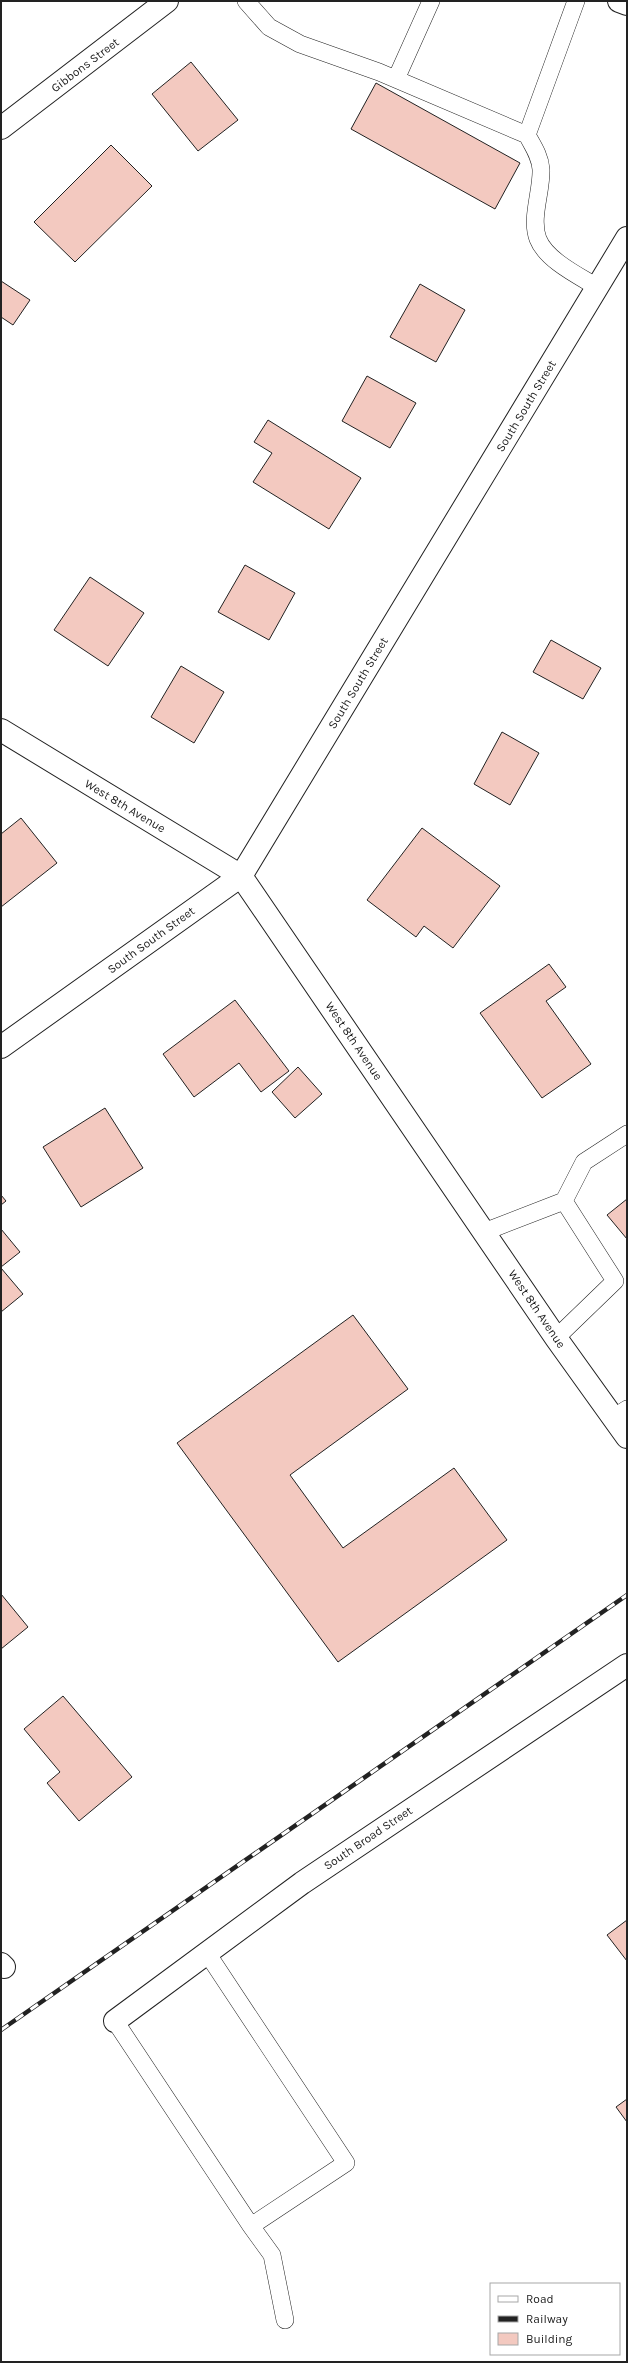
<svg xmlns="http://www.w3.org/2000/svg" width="628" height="2363" font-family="Karla,sans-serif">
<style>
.building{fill:#f3c9c0;stroke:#222}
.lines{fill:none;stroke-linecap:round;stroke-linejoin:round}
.service-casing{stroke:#222;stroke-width:18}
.minor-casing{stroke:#222;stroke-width:24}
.secondary-casing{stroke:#222;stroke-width:24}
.service{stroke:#fff;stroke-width:17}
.minor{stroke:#fff;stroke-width:22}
.secondary{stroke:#fff;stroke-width:22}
.rail-casing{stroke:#222;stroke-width:4.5}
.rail{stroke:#fff;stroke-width:3;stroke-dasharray:9;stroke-linecap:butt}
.labels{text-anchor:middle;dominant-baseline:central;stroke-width:3;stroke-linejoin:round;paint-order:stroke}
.street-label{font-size:12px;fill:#222;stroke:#fff}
</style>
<rect width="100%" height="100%" fill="#fff"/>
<path class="building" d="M191 62 238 120 198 151 152 94Z
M376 83 520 163 495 209 351 129Z
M111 145 152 186 75 262 34 222Z
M1 281 30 300 13 325 1 317Z
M420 284 465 310 436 362 390 337Z
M367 376 416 403 390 448 342 421Z
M268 420 361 478 329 529 253 482 272 453 254 442Z
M245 565 295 593 269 640 218 612Z
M90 577 144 613 108 666 54 630Z
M551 640 601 668 583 699 533 672Z
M181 666 224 692 194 743 151 717Z
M502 732 539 753 510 805 474 784Z
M21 818 57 863 1 907V834Z
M422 828 500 886 453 948 424 926 416 937 367 900Z
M549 964 566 987 546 1001 591 1064 542 1098 480 1013Z
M235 1000 289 1071 261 1092 239 1063 194 1097 163 1054Z
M298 1067 322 1094 295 1118 272 1092Z
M105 1108 143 1168 81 1207 43 1147Z
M1 1195 6 1201 1 1205Z
M627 1199V1239L607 1215Z
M1 1229 20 1252 1 1267Z
M1 1268 23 1294 1 1312Z
M353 1315 408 1389 290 1475 343 1548 454 1468 507 1540 338 1662 177 1443Z
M1 1594 28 1627 1 1649Z
M63 1696 132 1777 79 1821 47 1783 60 1772 24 1729Z
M627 1920V1961L607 1935Z
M627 2099V2122L616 2107Z"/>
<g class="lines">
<defs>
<path id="service" d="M246 1 269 27 300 44 379 72 527 135C533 146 540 156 541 169 542 191 530 218 538 239 546 260 579 276 597 287
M396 79 431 1
M527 135 576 1
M564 1201 584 1162 627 1134
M484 1232 564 1201 615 1281 556 1338
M613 1418 627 1409
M115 2021 251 2226 346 2163 207 1953
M251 2226 272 2255 285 2320"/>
<path id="minor" d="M1 128 167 1
M1 730 241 876 556 1338 627 1437
M1 1047 241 876 627 238
M1 1964 4 1967
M115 2021 302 1883 627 1665"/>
<path id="secondary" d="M619 1 627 4"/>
</defs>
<use href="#service" class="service-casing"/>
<use href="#minor" class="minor-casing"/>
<use href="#secondary" class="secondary-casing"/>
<use href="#service" class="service"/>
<use href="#minor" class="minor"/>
<use href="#secondary" class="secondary"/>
<defs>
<path id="rail" d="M1 2030 627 1595"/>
</defs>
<use href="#rail" class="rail-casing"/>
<use href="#rail" class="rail"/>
</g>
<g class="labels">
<g class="street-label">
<text transform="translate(85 65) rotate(-37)">Gibbons Street</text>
<text transform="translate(526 406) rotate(-59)">South South Street</text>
<text transform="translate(358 683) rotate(-59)">South South Street</text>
<text transform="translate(125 806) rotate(31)">West 8th Avenue</text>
<text transform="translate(151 940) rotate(-36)">South South Street</text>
<text transform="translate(354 1041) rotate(56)">West 8th Avenue</text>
<text transform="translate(537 1309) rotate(56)">West 8th Avenue</text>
<text transform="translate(368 1838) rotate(-34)">South Broad Street</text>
</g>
</g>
<rect width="628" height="2363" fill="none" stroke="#222222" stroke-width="4"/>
<rect x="490" y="2283" width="130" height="72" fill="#ffffff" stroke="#a7a7a7"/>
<rect x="498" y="2296" width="20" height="6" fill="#ffffff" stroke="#a7a7a7"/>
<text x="526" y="2303" font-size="12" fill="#222222">Road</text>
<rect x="498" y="2316" width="20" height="6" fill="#222222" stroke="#a7a7a7"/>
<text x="526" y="2323" font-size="12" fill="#222222">Railway</text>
<rect x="498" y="2333" width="20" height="12" fill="#f3c9c0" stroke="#a7a7a7"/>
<text x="526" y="2343" font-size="12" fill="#222222">Building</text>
</svg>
